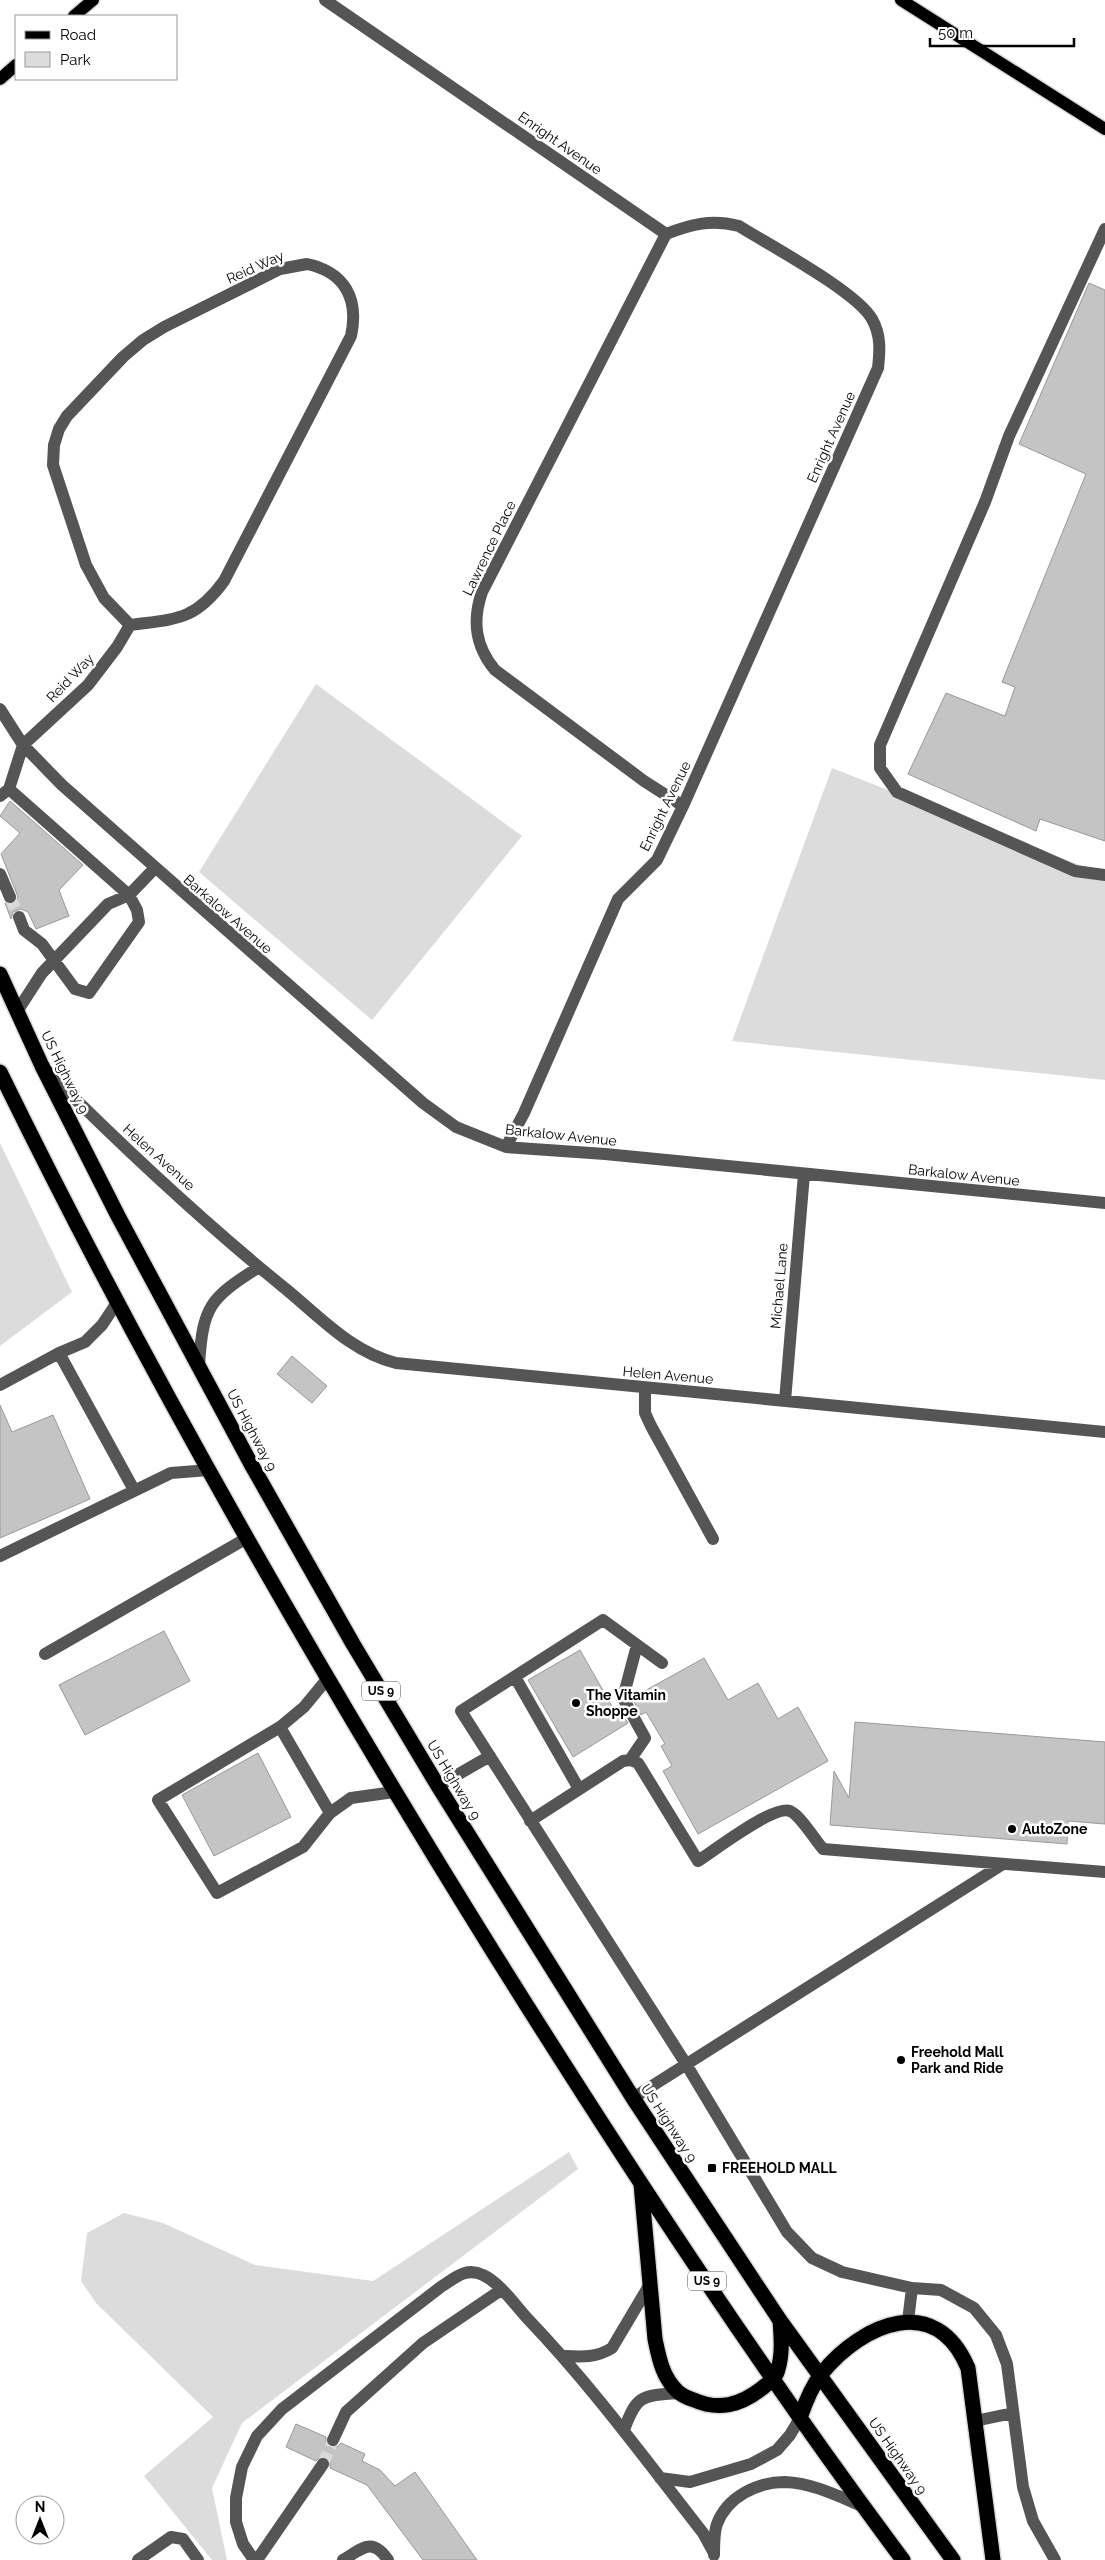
<svg xmlns="http://www.w3.org/2000/svg" width="1105" height="2560" font-family="Raleway,sans-serif">
<style>
.green{fill:#dcdcdc}
.building{fill:#c4c4c4;stroke:#999}
.lines{fill:none;stroke-linecap:round;stroke-linejoin:round}
.minor-tunnel{stroke:#d9d9d9;stroke-width:12;stroke-dasharray:12 6;stroke-linecap:butt}
.major-casing{stroke:#dbdbdb;stroke-width:15}
.highway-casing{stroke:#dbdbdb;stroke-width:18}
.minor{stroke:#555;stroke-width:12}
.major{stroke:#000;stroke-width:12}
.highway{stroke:#000;stroke-width:15}
.poi-dot{fill:#000;stroke:#fff;stroke-width:2}
.labels{text-anchor:middle;dominant-baseline:central;stroke-width:5;stroke-linejoin:round;paint-order:stroke}
.shield{fill:#fff;stroke:#4c4c4c;stroke-width:1}
.shield-label{font-size:12px;font-weight:bold;fill:#000}
.street-label{font-size:14px;fill:#000;stroke:#fff}
.poi-label{font-size:14px;font-weight:bold;fill:#000;stroke:#fff;text-anchor:start}
</style>
<rect width="100%" height="100%" fill="#fff"/>
<path class="green" d="M316 684 522 836 372 1020 199 872Z
M832 768 1105 875V1080L732 1041Z
M0 1143 72 1292 0 1346Z
M569 2152 578 2169 242 2423 212 2488 227 2560H212L144 2476 213 2417 96 2303 81 2281 87 2233 124 2213 163 2223 255 2265 373 2281Z"/>
<path class="building" d="M1089 283 1105 290V841L1040 819 1036 831 908 774 946 693 1005 716 1015 687 1002 682 1086 474 1019 444Z
M10 801 83 865 59 890 69 916 36 929 28 912 21 909 13 912 11 919 5 903 14 904 18 897 1 854 20 833 0 816Z
M292 1356 327 1386 312 1403 277 1374Z
M0 1405 12 1432 53 1415 90 1499 0 1538Z
M164 1631 190 1681 85 1735 59 1685Z
M580 1650 613 1708 618 1706 628 1723 573 1757 528 1680Z
M704 1658 728 1700 758 1683 778 1719 798 1707 828 1761 698 1834 663 1771 672 1766 661 1746 665 1744 646 1712 641 1715 632 1698Z
M855 1722 1105 1742V1824L1068 1821 1067 1844 830 1825 834 1771 849 1798Z
M258 1753 291 1817 214 1856 182 1795Z
M296 2424 326 2437V2444L330 2448 337 2447 341 2443 365 2454 362 2461 380 2470 395 2486 415 2472 477 2560H423L367 2485 330 2468V2461L327 2457H320L316 2461 286 2447Z"/>
<g class="lines">
<path class="minor-tunnel" d="M10 897 19 917
M323 2464 333 2440"/>
<defs>
<path id="major" d="M901 0 1105 129
M74 16 93 0
M0 79 16 65"/>
<path id="highway" d="M0 974 42 1066 118 1216 251 1464 353 1644 438 1786 633 2098 779 2319 953 2560
M0 1072C147 1373 315 1665 492 1950 622 2158 756 2363 903 2560
M641 2184 655 2339C659 2358 662 2376 677 2391 681 2395 688 2398 694 2400 719 2411 740 2405 761 2389 768 2383 776 2379 778 2369 783 2353 781 2336 780 2320
M800 2418C805 2403 812 2386 822 2373 863 2323 936 2292 968 2368L993 2560"/>
</defs>
<use href="#major" class="major-casing"/>
<use href="#highway" class="highway-casing"/>
<path class="minor" d="M325 0 666 234C692 224 711 219 739 226 769 245 856 291 872 319 881 335 880 350 878 368L683 806 657 860 618 899 524 1113 506 1147
M1105 229 1009 436 985 502 880 745V768L897 792 1075 871 1105 875
M666 234 482 592C472 621 475 646 495 670L644 781 683 806
M307 264C345 272 359 299 351 336L224 581C195 621 175 619 130 625L104 598 86 565 53 465 54 445 59 429 67 416 123 357 143 340 164 327 280 269Z
M0 709 23 745 62 785 423 1103 456 1127 506 1147 605 1154 1105 1203
M9 789 129 895 137 910 139 922 89 993 75 989 42 944 24 930 19 917
M0 796 9 789 23 745 88 685 117 647 130 625
M0 874 10 897
M18 1010 42 973 108 904 129 895 154 869
M47 1071C124 1148 203 1222 287 1290 322 1319 352 1352 396 1363L1105 1432
M59 1353 85 1342 102 1325 118 1301
M199 1365C203 1306 209 1299 259 1267
M0 1385 59 1353 134 1490
M645 1389V1413L651 1426 713 1539
M785 1401 804 1174
M0 1556 171 1473 209 1470
M45 1654 247 1538
M662 1663 603 1620 461 1711 686 2064 787 2232 812 2258 842 2272 912 2288 941 2290 974 2308 996 2335 1007 2364 1023 2487 1033 2521 1055 2560
M515 1677 579 1789
M328 1678 304 1707 280 1727 158 1800 217 1893 303 1847 330 1813 351 1798 394 1792
M280 1727 330 1813
M630 1760 645 1738 623 1698 637 1645
M438 1786 490 1756
M530 1821 623 1761 630 1760 638 1763 698 1861C715 1850 773 1805 790 1811 800 1815 815 1840 823 1849L1105 1872
M633 2098 1003 1864
M908 2321 912 2288
M564 2356C582 2357 596 2358 612 2348L650 2284
M975 2421 1013 2413
M624 2430C637 2394 642 2396 678 2393
M333 2440 346 2412 423 2343 501 2290
M660 2478 690 2482 751 2464 777 2450 790 2435 800 2418
M714 2555C714 2546 714 2532 717 2524 727 2497 757 2482 785 2482 812 2483 838 2496 862 2506
M138 2560 171 2537 183 2539 198 2560
M254 2560 243 2544 236 2522V2498L242 2467 257 2436 282 2409 442 2286C456 2277 467 2267 483 2275 500 2283 515 2305 527 2318 591 2385 646 2460 703 2533L714 2553
M257 2560 323 2464
M343 2560C363 2548 372 2537 388 2560"/>
<use href="#major" class="major"/>
<use href="#highway" class="highway"/>
</g>
<g class="poi-dot">
<circle cx="576" cy="1703" r="5"/>
<circle cx="1012" cy="1829" r="5"/>
<circle cx="901" cy="2060" r="5"/>
<rect x="707" y="2163" width="10" height="10" rx="2.5"/>
</g>
<g class="labels">
<g class="shield">
<rect x="362" y="1681.5" width="38" height="19" rx="4"/>
<rect x="688" y="2271.5" width="38" height="19" rx="4"/>
</g>
<g class="shield-label">
<text x="381" y="1691">US 9</text>
<text x="707" y="2281">US 9</text>
</g>
<g class="street-label">
<text transform="translate(560 143) rotate(35)">Enright Avenue</text>
<text transform="translate(255 267) rotate(-24)">Reid Way</text>
<text transform="translate(831 437) rotate(-66)">Enright Avenue</text>
<text transform="translate(489 548) rotate(-64)">Lawrence Place</text>
<text transform="translate(70 678) rotate(-46)">Reid Way</text>
<text transform="translate(665 806) rotate(-64)">Enright Avenue</text>
<text transform="translate(228 914) rotate(41)">Barkalow Avenue</text>
<text transform="translate(65 1072) rotate(64)">US Highway 9</text>
<text transform="translate(561 1135) rotate(6)">Barkalow Avenue</text>
<text transform="translate(159 1157) rotate(42)">Helen Avenue</text>
<text transform="translate(964 1175) rotate(6)">Barkalow Avenue</text>
<text transform="translate(779 1286) rotate(-85)">Michael Lane</text>
<text transform="translate(668 1375) rotate(5)">Helen Avenue</text>
<text transform="translate(252 1430) rotate(62)">US Highway 9</text>
<text transform="translate(454 1780) rotate(59)">US Highway 9</text>
<text transform="translate(669 2123) rotate(57)">US Highway 9</text>
<text transform="translate(898 2456) rotate(55)">US Highway 9</text>
</g>
<g class="poi-label">
<text x="586" y="1695">The Vitamin<tspan x="586" dy="16">Shoppe</tspan></text>
<text x="1022" y="1829">AutoZone</text>
<text x="911" y="2052">Freehold Mall<tspan x="911" dy="16">Park and Ride</tspan></text>
<text x="722" y="2168">FREEHOLD MALL</text>
</g>
</g>
<rect x="15" y="15" width="162" height="65" fill="#ffffff" stroke="#999999"/>
<rect x="25" y="31" width="25" height="8" fill="#000000" stroke="#999999"/>
<text x="60" y="40" font-size="15" fill="#000000">Road</text>
<rect x="25" y="52" width="25" height="15" fill="#dcdcdc" stroke="#999999"/>
<text x="60" y="65" font-size="15" fill="#000000">Park</text>
<g transform="translate(40 2520)"><circle r="24" fill="#ffffff" stroke="#999999"/>
<path d="M0-4L9 19L0 12L-9 19Z" fill="#000000"/>
<text y="-8" font-size="14" font-weight="bold" text-anchor="middle" fill="#000000">N</text>
</g>
<path d="M930 38v8h144v-8" fill="none" stroke="#000000" stroke-width="2.5"/>
<text x="938" y="38" font-size="15" fill="#000000" stroke="#ffffff" stroke-width="4" paint-order="stroke">50 m</text>
</svg>
